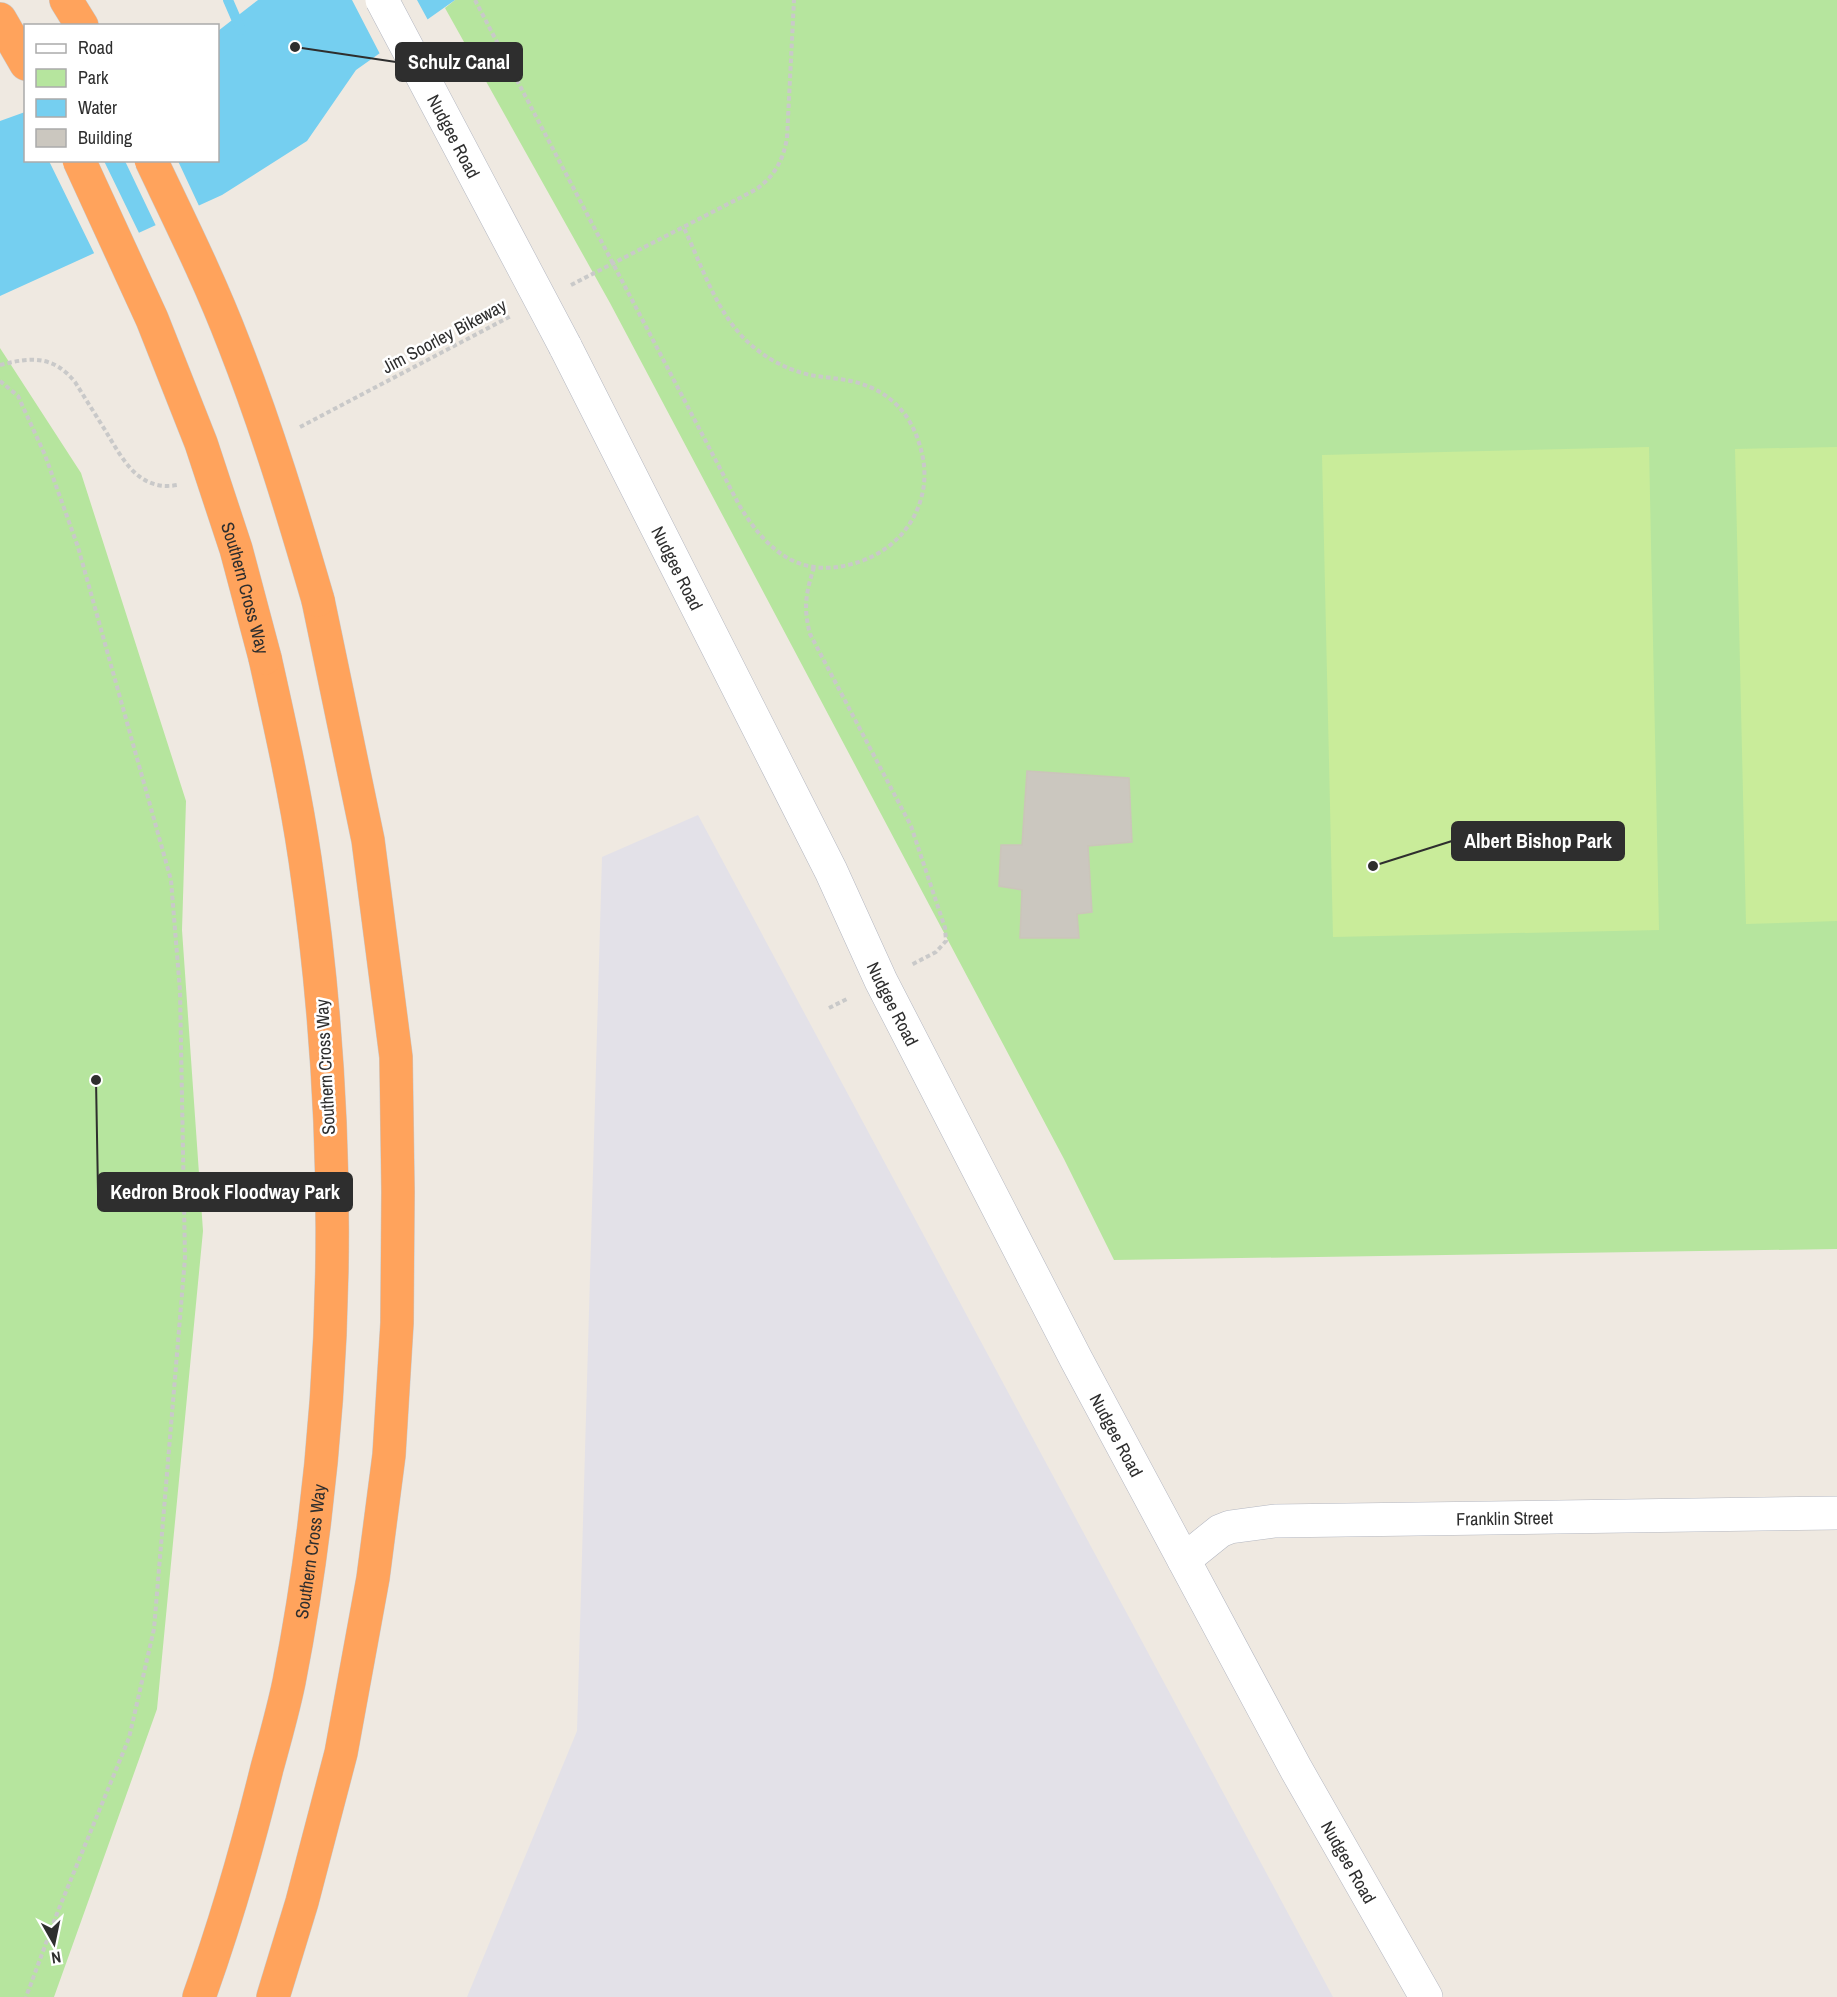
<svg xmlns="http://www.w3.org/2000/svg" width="1837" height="1997" font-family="'Archivo Narrow',sans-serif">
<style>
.industrial{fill:#e3e1e8}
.green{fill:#b6e59e}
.pitch{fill:#c9ec9a}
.water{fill:#75cff0}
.pier{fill:#efe9e1}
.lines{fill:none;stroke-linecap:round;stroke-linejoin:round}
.stream{stroke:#75cff0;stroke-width:10}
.building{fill:#cbc7bf;stroke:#cbc5ba;stroke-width:1.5}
.minor-casing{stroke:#b4b7c1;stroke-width:34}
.secondary-casing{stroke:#b4b7c1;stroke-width:34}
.motorway-casing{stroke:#c9c9c9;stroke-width:34}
.path{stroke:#c9c9c9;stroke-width:4;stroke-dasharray:4.5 3;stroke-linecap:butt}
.minor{stroke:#fff;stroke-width:33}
.secondary{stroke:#fff;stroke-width:33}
.motorway{stroke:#ffa35c;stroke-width:33}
.secondary-bridge-casing{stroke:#b4b7c1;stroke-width:34;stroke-linecap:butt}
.motorway-bridge-casing{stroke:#c9c9c9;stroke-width:34;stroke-linecap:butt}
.path-bridge{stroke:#c9c9c9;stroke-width:4;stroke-dasharray:4.5 3;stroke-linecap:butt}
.secondary-bridge{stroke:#fff;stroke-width:33}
.motorway-bridge{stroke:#ffa35c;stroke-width:33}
.labels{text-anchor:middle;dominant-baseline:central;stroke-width:5;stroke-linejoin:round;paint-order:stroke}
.street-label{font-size:18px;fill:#2e2e2e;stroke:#fff}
.leader{fill:none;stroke:#2e2e2e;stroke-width:2}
.callout-dot{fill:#2e2e2e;stroke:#fff;stroke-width:2}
.callout{fill:#2e2e2e;stroke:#2e2e2e;stroke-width:2}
.callout-label{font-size:20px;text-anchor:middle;font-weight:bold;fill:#fff}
</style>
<rect width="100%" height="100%" fill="#efe9e1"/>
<path class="industrial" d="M698 815 1333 1997H467L577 1731 602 857Z"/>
<path class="green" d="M455 0H1837V1249L1114 1260 1064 1159 610 303 445 8Z
M0 348 81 473 186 801 182 930 203 1231 157 1709 54 1997H0Z"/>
<path class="pitch" d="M1649 447 1659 930 1333 937 1322 455Z
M1837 447V921L1746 924 1735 449Z"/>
<path class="water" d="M258 0H455L356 70 307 141 222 195 0 296V121L25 112 26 160H218V31Z"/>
<path class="pier" d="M352 0H417L429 22 381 56Z
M49 161H104L140 235 95 255Z
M125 161H178L200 208 157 228Z"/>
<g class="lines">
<path class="stream" d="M228 0 241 30"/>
</g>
<path class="building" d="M1027 771 1129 778 1132 842 1088 846 1092 912 1077 914 1079 938H1020L1022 890 999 886 1001 845H1022Z"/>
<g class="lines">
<defs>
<g id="minor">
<path id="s1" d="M1184 1560 1220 1531 1230 1527 1275 1521 1837 1513"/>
</g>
<g id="secondary">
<path id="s2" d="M565 346 831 871 881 981 1076 1359 1296 1769 1426 1997"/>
</g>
<g id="motorway">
<path d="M66 0 82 26"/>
<path d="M0 19 26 64"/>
<path id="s3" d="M199 1997C226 1922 248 1845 267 1768 275 1739 283 1711 289 1682 342 1412 345 1131 305 859 295 791 280 725 265 658"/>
<path d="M273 1997 302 1902 341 1753 373 1578 389 1455 397 1323 398 1192 396 1057 368 840 318 600"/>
</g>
</defs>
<use href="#minor" class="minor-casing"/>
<use href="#secondary" class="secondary-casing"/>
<use href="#motorway" class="motorway-casing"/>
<path class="path" d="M571 285 755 190C774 177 783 161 787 138L794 0
M642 319 738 503C767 553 804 583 864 560 893 549 915 525 922 495 927 475 924 456 917 437 905 405 880 386 846 380 834 378 822 377 810 375 788 370 767 359 750 344 716 314 702 265 683 226
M0 365C31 357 53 355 75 382 85 398 95 414 105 430 122 458 138 492 177 485
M0 381 18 396 45 455 78 547 171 880 180 991 185 1258 154 1629 129 1738 58 1911 26 1997
M300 427 511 316
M814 567C806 593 803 607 810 634L911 826 945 928 946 941 936 952 911 965
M829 1008 849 998"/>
<use href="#minor" class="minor"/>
<use href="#secondary" class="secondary"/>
<use href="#motorway" class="motorway"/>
<defs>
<g id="secondary-bridge">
<path id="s4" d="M382 0 565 346"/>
</g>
<g id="motorway-bridge">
<path id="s5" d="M79 160 152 319 201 443 236 549 265 658"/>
<path d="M151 160C180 221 210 281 234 344 267 428 293 514 318 600"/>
</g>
</defs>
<use href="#secondary-bridge" class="secondary-bridge-casing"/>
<use href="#motorway-bridge" class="motorway-bridge-casing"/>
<path class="path-bridge" d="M475 0 642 319"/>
<use href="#secondary-bridge" class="secondary-bridge"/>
<use href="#motorway-bridge" class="motorway-bridge"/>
</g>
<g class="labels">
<g class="street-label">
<text stroke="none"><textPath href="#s4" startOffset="154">Nudgee Road</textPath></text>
<text transform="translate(444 336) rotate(-28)">Jim Soorley Bikeway</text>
<text stroke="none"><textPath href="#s2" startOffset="249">Nudgee Road</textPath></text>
<text stroke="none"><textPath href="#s5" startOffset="460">Southern Cross Way</textPath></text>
<text stroke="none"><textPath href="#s2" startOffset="735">Nudgee Road</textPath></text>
<text transform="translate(325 1067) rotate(-93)">Southern Cross Way</text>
<text stroke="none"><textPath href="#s2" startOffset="1221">Nudgee Road</textPath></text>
<text stroke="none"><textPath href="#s1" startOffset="332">Franklin Street</textPath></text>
<text stroke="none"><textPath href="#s3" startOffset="460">Southern Cross Way</textPath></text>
<text stroke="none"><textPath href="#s2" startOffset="1707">Nudgee Road</textPath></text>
</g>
</g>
<path class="leader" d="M295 47L396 62M1373 866L1452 841M96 1080L98 1192"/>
<g class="callout-dot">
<circle cx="295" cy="47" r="6"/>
<circle cx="1373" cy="866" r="6"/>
<circle cx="96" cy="1080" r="6"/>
</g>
<g class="callout">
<rect x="396" y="43" width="126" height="38" rx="6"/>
<rect x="1452" y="822" width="172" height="38" rx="6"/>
<rect x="98" y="1173" width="254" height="38" rx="6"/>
</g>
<g class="callout-label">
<text x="459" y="69">Schulz Canal</text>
<text x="1538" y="848">Albert Bishop Park</text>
<text x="225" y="1199">Kedron Brook Floodway Park</text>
</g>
<rect x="24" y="24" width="195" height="138" fill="#ffffff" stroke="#ababab" stroke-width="1.5"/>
<rect x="36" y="44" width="30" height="9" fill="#ffffff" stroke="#ababab" stroke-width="1.5"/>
<text x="78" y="54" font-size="18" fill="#2e2e2e">Road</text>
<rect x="36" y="69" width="30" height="18" fill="#b6e59e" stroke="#ababab" stroke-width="1.5"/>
<text x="78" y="84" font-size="18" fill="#2e2e2e">Park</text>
<rect x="36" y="99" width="30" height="18" fill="#75cff0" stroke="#ababab" stroke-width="1.5"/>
<text x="78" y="114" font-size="18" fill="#2e2e2e">Water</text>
<rect x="36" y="129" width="30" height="18" fill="#cbc7bf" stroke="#ababab" stroke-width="1.5"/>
<text x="78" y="144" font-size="18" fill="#2e2e2e">Building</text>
<g transform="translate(54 1943) rotate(171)" stroke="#ffffff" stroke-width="4.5" paint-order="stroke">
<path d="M0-4.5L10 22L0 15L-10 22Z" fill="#2e2e2e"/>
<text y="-9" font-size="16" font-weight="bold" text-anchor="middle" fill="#2e2e2e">N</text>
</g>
</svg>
